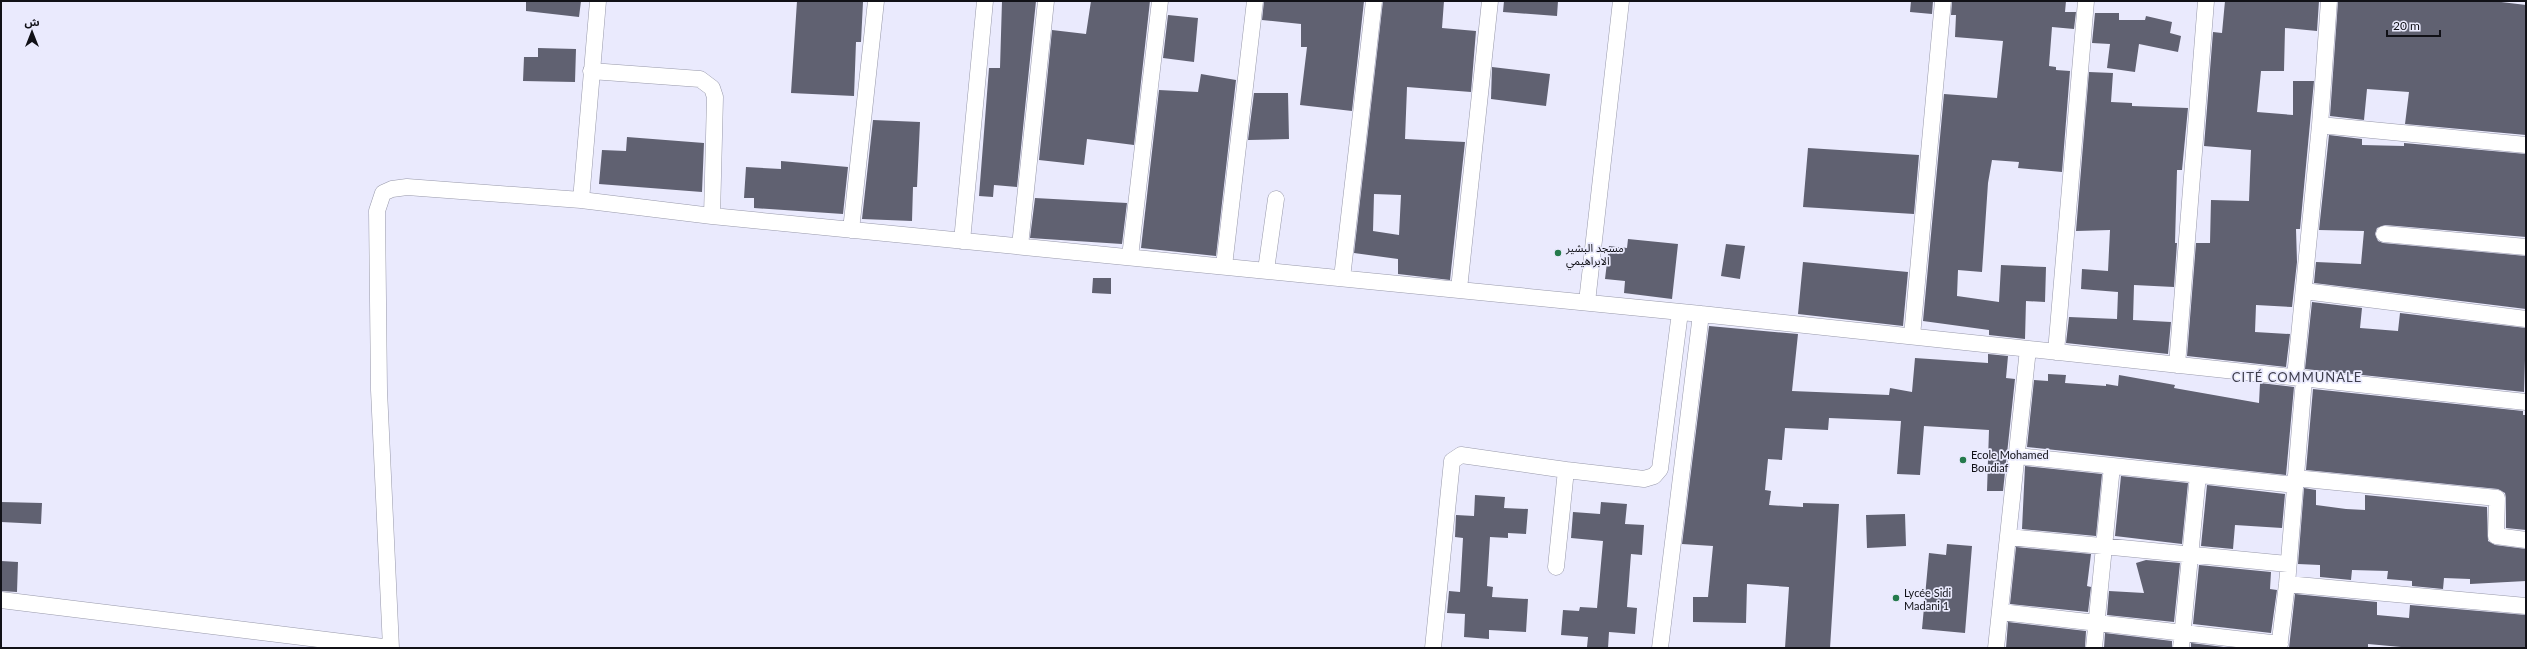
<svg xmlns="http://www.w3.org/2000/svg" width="2527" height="649" font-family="Lato,'Noto Sans Arabic',sans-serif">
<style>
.building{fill:#606171;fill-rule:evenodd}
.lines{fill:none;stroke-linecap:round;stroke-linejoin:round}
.minor-casing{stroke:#9899aa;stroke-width:17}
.minor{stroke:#fff;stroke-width:16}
.poi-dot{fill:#257a4c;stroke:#eaeafd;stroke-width:1.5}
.labels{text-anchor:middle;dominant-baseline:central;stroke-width:3.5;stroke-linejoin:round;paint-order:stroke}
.poi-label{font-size:11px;fill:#111117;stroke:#eaeafd;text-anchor:start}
.quarter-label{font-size:13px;letter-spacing:1px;fill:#3e3e4d;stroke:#eaeafd}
</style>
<rect width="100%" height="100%" fill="#eaeafd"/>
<path class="building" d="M526 1H581L579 17 526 11Z
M797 1 863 2 861 42H856L854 96 791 93Z
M1002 1H1036L1017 187 994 185 993 197 979 196 989 68H1000Z
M1091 1H1150L1134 145 1087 139 1084 165 1039 160 1052 30 1086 34Z
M1264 1H1364L1352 111 1300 105 1307 47H1301V24L1262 20Z
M1383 1H1444L1442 28 1476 31 1471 92 1407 87 1405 139 1465 142 1450 280 1398 274V259L1354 253ZM1374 194 1401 195 1399 235 1373 231Z
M1504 1H1558L1557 16 1503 12Z
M1911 1H1933L1932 14 1910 12Z
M1952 1H2066L2065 12H2076L2074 29 2052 27 2049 66 2056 67V70L2070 71 2062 172 2018 168 2019 162 1992 160 1988 183 1982 272 1958 270 1957 296 1999 302 2001 265 2046 267 2045 302 2026 301 2025 339 1989 335V330L1923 321 1944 94 1997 98 2003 41 1955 37 1956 15H1951Z
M2225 1H2319L2317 31 2285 28 2284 71H2261L2257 112 2293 115V81H2314L2300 229H2296L2297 262 2292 307 2256 305 2255 332 2290 334 2286 367 2187 356 2196 243H2210L2211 200 2249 201 2251 150 2204 146 2213 32 2222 33Z
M2338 1H2493L2526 5V135L2405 124 2409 92 2367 89 2364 120 2330 116Z
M2095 13H2119V20H2145L2146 16 2172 22 2170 33 2181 36 2178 52 2139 44 2135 72 2107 68 2110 44 2092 43Z
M1168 15 1198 18 1194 62 1163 58Z
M538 48 576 49 575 82 523 81 524 57H538Z
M1492 67 1550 74 1546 106 1491 99Z
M2089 72 2113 73 2111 102 2132 103V106L2188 108 2182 170H2177L2175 243H2177L2174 287 2134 285 2133 320 2171 322 2168 354 2066 343 2069 317 2117 319 2118 292 2081 289 2082 269 2108 271 2110 230 2076 231Z
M1201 74 1236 80 1216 256 1141 248 1159 90 1198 92Z
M1254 93H1288L1289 139 1248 140Z
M873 120 920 122 917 187H913L912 221 862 219Z
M2329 135 2362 139V145L2404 146V143L2526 154V237L2385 225 2377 228 2375 234 2378 241 2383 243 2526 256V309L2314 283 2316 262 2361 264 2364 231 2319 230Z
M627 137 704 143 702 192 599 184 602 150 626 151Z
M1808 148 1919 155 1914 214 1803 207Z
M781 161 848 167 843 214 754 208V198H744L746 167 781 169Z
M1035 198 1127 203 1122 244 1030 238Z
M1628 239 1678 244 1672 299 1624 293 1625 281 1605 279 1609 246 1627 248Z
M1726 244 1745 246 1740 279 1721 276Z
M1803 262 1908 272 1903 326 1798 314Z
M1093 278H1111V294L1092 293Z
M2312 302 2362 308 2360 328 2398 331 2400 313 2526 328 2524 392 2305 369Z
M1709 326 1798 334 1792 391 1889 395 1890 388 1912 392 1915 358 1988 363V354L2008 356 2006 378 2015 379 2003 491H1987L1989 430 1924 426 1920 475 1897 474 1901 421 1829 418 1828 430 1785 428 1782 460 1768 459 1765 490 1771 491 1769 505 1803 507V503L1839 504 1830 648H1785L1789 587 1747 584 1746 623 1693 622V597H1708L1713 546 1682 544Z
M2048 374 2066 375 2065 383 2106 386V384L2118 386 2119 375 2175 385 2174 388 2259 403 2260 383 2294 387 2286 475 2027 447 2034 380 2048 381Z
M2313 389 2523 411V415H2526V530L2506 528V498L2505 493 2498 489 2306 470Z
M2025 466 2102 474 2096 536 2022 529Z
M2121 476 2188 483 2182 544 2115 536Z
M2207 485 2285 494 2282 528 2235 525 2233 549 2201 546Z
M2304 488 2316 490V505L2346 509 2365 510V495L2487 507 2488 541 2495 545 2526 549V581L2470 584V579L2444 578 2443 589 2412 586V581L2387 579 2388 571 2352 570 2351 580 2320 577V565L2298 564Z
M1475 495 1505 497 1504 508 1528 509 1526 534 1508 533V538L1490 537 1487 586 1493 587 1492 597 1528 599 1526 632 1489 630V639L1464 637 1465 614 1447 613 1449 591 1460 592 1463 538 1455 537 1456 515 1474 516Z
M1 502 42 503 41 524 1 522Z
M1601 502 1627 504 1625 524 1644 525 1642 555 1631 554 1627 607 1637 608 1635 634 1609 632 1608 648 1587 647 1588 637 1561 635 1563 610 1579 611 1580 607 1597 608 1603 541 1571 538 1573 512 1600 514Z
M1905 514 1906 546 1867 548 1866 515Z
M1947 544 1972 546 1965 633 1922 629 1929 553 1946 555Z
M2016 547 2091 554 2087 586 2091 587 2088 612 2010 604Z
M2146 560 2180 563 2174 622 2107 615 2109 591 2144 593 2136 563Z
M1 561 18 562 17 592 1 591Z
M2199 565 2271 572 2270 589 2277 590 2271 633 2193 624Z
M2295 594 2377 602V615L2409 618 2410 605 2526 615V648H2412L2368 644V648H2289Z
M2008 622 2086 631 2085 648H2006Z
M2105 633 2172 641V648H2104Z
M2191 643 2232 648H2191Z"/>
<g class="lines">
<defs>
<path id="minor" d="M591 71 700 79 712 88 715 97 712 216
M2320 125 2526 145
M581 200 598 1
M851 230 876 1
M2384 234 2526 247
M962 241 985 1
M1020 246 1046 1
M1130 257 1160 1
M1224 266 1255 1
M1266 270 1276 199
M1342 278 1374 1
M1459 289 1490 1
M2304 291 2526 319
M1587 302 1621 1
M1912 336 1943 1
M2056 352 2086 1
M2177 365 2206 1
M2295 377 2320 125 2329 1
M2017 456 2295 485
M2295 478 2497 498 2496 536 2526 540
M2009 537 2288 564
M1556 567 1566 470 1644 479 1654 476 1660 469 1680 312
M2287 584 2526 606
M1 600 391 648
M2001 612 2280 644
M391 648 379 390 377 211 383 193 392 189 407 187 581 200 712 216 1701 314 2526 402
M1433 648 1452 461 1461 455 1566 470
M1660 648 1701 314
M1996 648 2028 349
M2094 648 2112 466
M2181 648 2198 475
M2279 648 2287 584 2304 379"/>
</defs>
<use href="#minor" class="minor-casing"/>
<use href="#minor" class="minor"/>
</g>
<g class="poi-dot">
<circle cx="1558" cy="253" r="4"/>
<circle cx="1963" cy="460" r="4"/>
<circle cx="1896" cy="598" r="4"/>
</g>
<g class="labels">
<g class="poi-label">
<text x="1566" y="247">مسجد البشير<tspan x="1566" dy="13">الابراهيمي</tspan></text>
<text x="1971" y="454">Ecole Mohamed<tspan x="1971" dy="13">Boudiaf</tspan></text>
<text x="1904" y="592">Lycée Sidi<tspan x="1904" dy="13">Madani 1</tspan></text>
</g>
<g class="quarter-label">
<text x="2297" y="377">CITÉ COMMUNALE</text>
</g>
</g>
<rect width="2527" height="649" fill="none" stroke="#111117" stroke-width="4"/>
<g transform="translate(32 32)" stroke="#eaeafd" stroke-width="3" paint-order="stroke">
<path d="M0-3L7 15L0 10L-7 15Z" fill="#111117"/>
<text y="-6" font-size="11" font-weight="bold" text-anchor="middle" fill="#111117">ش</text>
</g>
<path d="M2387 30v6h53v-6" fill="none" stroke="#111117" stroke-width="2"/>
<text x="2393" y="30" font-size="12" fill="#111117" stroke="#eaeafd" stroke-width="3" paint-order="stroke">20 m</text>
</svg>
